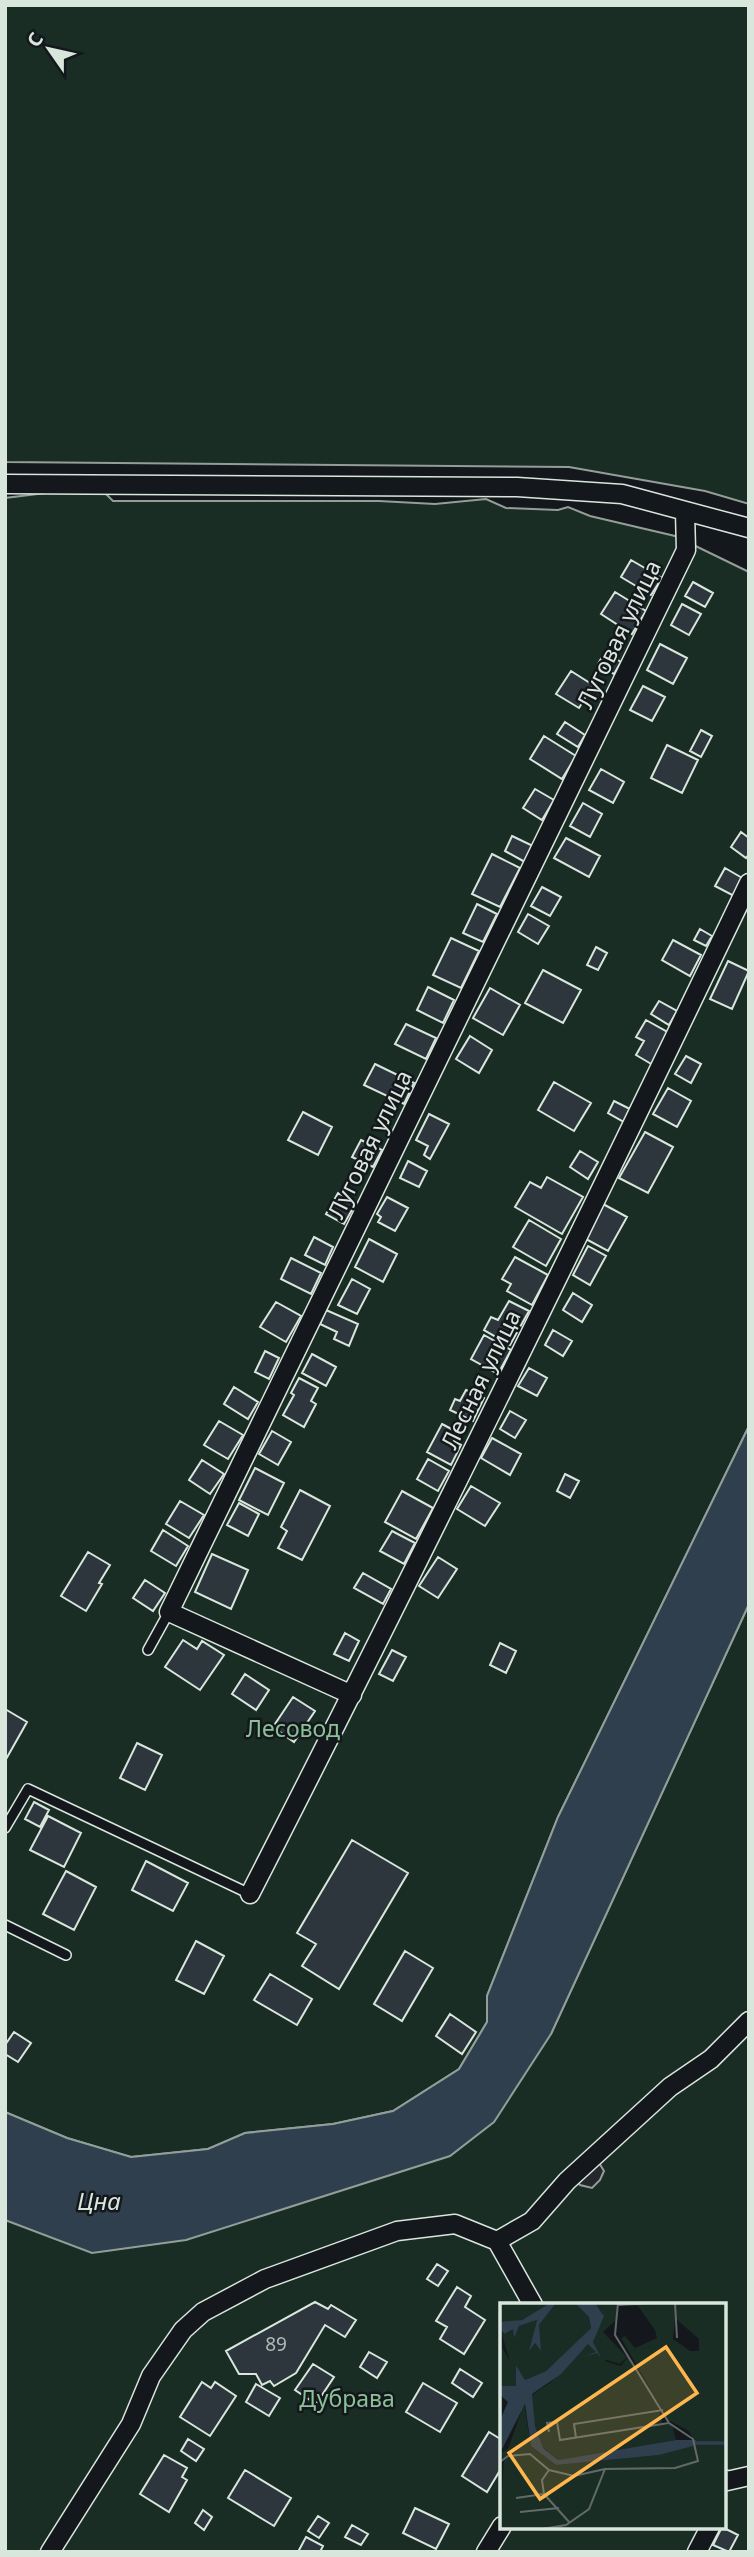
<svg xmlns="http://www.w3.org/2000/svg" width="754" height="2557" font-family="'Noto Sans',sans-serif">
<style>
.green{fill:#1a2d24;stroke:#939e99;stroke-width:2;fill-rule:evenodd}
.parking{fill:#24282b;stroke:#939e99;stroke-width:2}
.water{fill:#2f3f4d;stroke:#939e99;stroke-width:2}
.building{fill:#2c363c;stroke:#d8e6dc;stroke-width:2}
.lines{fill:none;stroke-linecap:round;stroke-linejoin:round}
.service-casing{stroke:#d8e6dc;stroke-width:12}
.minor-casing{stroke:#d8e6dc;stroke-width:21}
.service{stroke:#14181c;stroke-width:9}
.minor{stroke:#14181c;stroke-width:18}
.labels{text-anchor:middle;dominant-baseline:central;stroke-width:5;stroke-linejoin:round;paint-order:stroke}
.number-label{font-size:19px;fill:#adbab4}
.street-label{font-size:23px;fill:#d8e6dc;stroke:#14181c}
.park-label{font-size:23px;fill:#8ac095;stroke:#14181c}
.water-label{font-size:24px;font-style:italic;fill:#d8e6dc;stroke:#14181c}
.inset-river{fill:none;stroke:#2f3f4d;stroke-width:3.5}
.inset-road{fill:none;stroke:#626a69;stroke-width:2}
.view{fill:#ffb74d;fill-opacity:0.15;stroke:#ffb74d;stroke-width:3.5}
.inset-edge{fill:none;stroke:#d8e6dc;stroke-width:3.5}
</style>
<rect width="100%" height="100%" fill="#14181c"/>
<path class="green" d="M5 5H749V504L705 491 569 467 5 462Z
M46 493H105L113 501H379L435 504 486 499 506 508 558 510 568 507 590 516 675 536 749 572V1426L558 1817 487 1996V2022L459 2069 393 2111 333 2124 245 2133 208 2149 131 2157 67 2138 5 2112V498Z
M749 1604V2552H5V2220L186 2240 551 2034ZM502 2305H724V2527H502Z"/>
<path class="parking" d="M595 2156 604 2171 600 2180 592 2188 580 2185 572 2176Z"/>
<path class="water" d="M749 1426V1604L551 2034 494 2122 450 2156 186 2240 92 2253 5 2220V2112L67 2138 131 2157 208 2149 245 2133 333 2124 393 2111 459 2069 487 2022V1996L558 1817Z"/>
<path class="building" d="M631 560 662 578 651 595 621 577Z
M693 582 713 593 705 607 685 596Z
M615 592 646 611 632 634 601 614Z
M682 604 701 614 689 635 671 625Z
M660 644 687 658 673 684 647 670Z
M605 652 621 662 614 674 598 664Z
M571 671 593 685 579 708 556 694Z
M643 686 665 697 652 721 630 710Z
M565 722 585 735 578 747 557 734Z
M701 730 712 736 701 757 690 751Z
M544 736 576 756 562 779 530 759Z
M667 745 698 760 682 793 651 778Z
M601 769 624 782 613 803 589 790Z
M535 789 554 800 542 820 523 808Z
M583 803 602 814 590 837 570 826Z
M741 832 749 838V854L746 858 731 847Z
M512 836 533 846 525 862 505 851Z
M566 838 600 856 589 877 554 858Z
M492 854 520 868 500 907 472 894Z
M725 868 744 879 734 896 715 886Z
M542 887 561 897 550 916 531 906Z
M477 904 497 914 483 942 463 933Z
M528 914 549 926 538 944 518 932Z
M700 929 712 936 706 946 694 940Z
M451 938 479 951 461 988 433 975Z
M673 940 701 955 690 976 662 960Z
M596 947 607 953 598 970 587 965Z
M728 961 749 971 732 1009 710 999Z
M543 970 581 990 563 1023 525 1003Z
M428 987 454 1000 443 1023 417 1010Z
M490 988 520 1005 503 1035 473 1018Z
M659 1001 677 1011 669 1025 651 1014Z
M646 1020 671 1034 653 1065 636 1055 644 1041 636 1037Z
M406 1024 436 1038 426 1059 395 1044Z
M470 1036 492 1050 479 1073 456 1059Z
M686 1056 701 1064 691 1083 675 1074Z
M375 1064 414 1083 404 1104 364 1085Z
M554 1082 591 1103 574 1131 538 1110Z
M668 1088 691 1101 677 1127 653 1114Z
M614 1101 630 1109 624 1122 608 1113Z
M303 1112 332 1127 318 1155 288 1140Z
M429 1114 449 1124 430 1159 424 1155 428 1146 416 1140Z
M645 1132 673 1147 648 1193 619 1178Z
M361 1140 382 1150 373 1167 352 1157Z
M580 1151 598 1162 588 1179 570 1167Z
M408 1161 427 1171 419 1187 400 1178Z
M547 1177 583 1197 562 1234 515 1207 530 1182 541 1188Z
M338 1193 356 1203 344 1224 326 1214Z
M387 1197 408 1208 395 1231 378 1222 381 1217 377 1214Z
M603 1204 627 1217 608 1251 584 1238Z
M529 1220 561 1239 546 1266 513 1247Z
M314 1237 333 1247 325 1265 305 1255Z
M369 1239 397 1254 383 1282 355 1267Z
M588 1246 606 1256 590 1285 573 1275Z
M515 1257 548 1275 532 1305 507 1291 511 1284 502 1279Z
M291 1258 321 1273 311 1294 281 1279Z
M352 1279 370 1289 357 1314 338 1305Z
M573 1293 592 1305 582 1322 563 1310Z
M509 1301 529 1311 510 1345 484 1330 491 1317 498 1320Z
M276 1302 301 1316 286 1342 260 1327Z
M326 1310 358 1324 349 1346 334 1339 337 1332 320 1324Z
M553 1330 572 1341 563 1356 545 1345Z
M484 1335 511 1350 498 1374 471 1359Z
M265 1351 279 1358 269 1379 255 1372Z
M312 1354 336 1367 326 1386 302 1373Z
M529 1368 547 1378 537 1396 518 1386Z
M299 1378 318 1388 311 1401 316 1404 304 1427 283 1415 294 1395 291 1393Z
M234 1387 258 1402 248 1419 224 1404Z
M466 1390 484 1398 473 1421 450 1410 455 1399 460 1401Z
M510 1411 526 1420 515 1438 500 1429Z
M219 1421 243 1435 228 1459 204 1445Z
M442 1424 459 1433 454 1441 461 1445 451 1465 427 1452Z
M272 1431 291 1442 278 1465 259 1454Z
M492 1438 521 1454 510 1475 481 1458Z
M428 1459 449 1471 438 1491 417 1479Z
M202 1460 224 1474 210 1494 189 1480Z
M255 1468 284 1483 268 1515 239 1500Z
M565 1474 579 1481 570 1498 557 1491Z
M471 1486 500 1503 485 1526 457 1509Z
M300 1490 330 1506 302 1560 278 1548 287 1531 281 1527Z
M402 1491 433 1508 416 1539 385 1522Z
M180 1501 204 1515 189 1538 166 1524Z
M239 1503 259 1514 248 1536 227 1525Z
M163 1530 188 1546 176 1566 151 1551Z
M392 1531 415 1543 404 1564 380 1551Z
M88 1552 110 1565 99 1583 102 1584 86 1611 61 1596Z
M212 1554 248 1570 231 1609 195 1592Z
M438 1557 457 1569 438 1598 419 1586Z
M363 1573 391 1589 383 1604 354 1588Z
M145 1580 165 1593 153 1611 133 1598Z
M345 1633 359 1641 349 1661 334 1654Z
M183 1640 197 1649 202 1641 224 1655 200 1690 165 1667Z
M500 1643 516 1651 506 1673 490 1665Z
M392 1650 406 1657 393 1681 379 1674Z
M245 1674 269 1690 256 1710 232 1694Z
M293 1697 315 1711 294 1742 273 1727Z
M5 1709 27 1722 5 1761Z
M137 1743 162 1755 145 1790 120 1778Z
M34 1802 49 1810 40 1827 25 1819Z
M48 1816 81 1833 64 1867 30 1850Z
M352 1840 408 1873 339 1989 302 1966 316 1944 297 1933Z
M146 1861 188 1883 173 1911 132 1890Z
M66 1871 96 1887 74 1930 43 1914Z
M196 1941 224 1956 204 1994 176 1980Z
M405 1951 433 1968 402 2021 374 2004Z
M270 1974 312 1999 297 2025 254 2000Z
M450 2014 476 2032 462 2054 436 2036Z
M14 2032 31 2043 18 2062 5 2054V2045Z
M437 2264 448 2271 438 2286 427 2279Z
M457 2287 471 2296 465 2307 485 2320 464 2354 440 2339 447 2327 436 2321Z
M315 2302 328 2309 331 2305 356 2320 345 2337 325 2325 296 2373 274 2386 270 2381 262 2385 256 2374H239L226 2351Z
M369 2352 387 2362 377 2378 360 2367Z
M313 2364 334 2377 316 2404 295 2390Z
M460 2369 482 2383 473 2397 452 2383Z
M202 2382 211 2388 215 2382 236 2396 210 2436 180 2417Z
M423 2383 457 2403 440 2432 406 2412Z
M256 2384 280 2398 269 2416 246 2402Z
M489 2432 502 2440V2467L487 2492 462 2476Z
M188 2439 204 2449 196 2461 181 2451Z
M164 2455 187 2468 182 2477 187 2480 169 2512 140 2494Z
M245 2470 291 2498 274 2526 228 2498Z
M415 2508 449 2524 436 2549 403 2533Z
M203 2510 212 2517 204 2530 195 2523Z
M318 2516 329 2523 319 2538 308 2531Z
M352 2525 368 2534 361 2545 345 2537Z
M722 2527 738 2535 729 2552 713 2545Z
M306 2537 323 2546 320 2552H298Z"/>
<g class="lines">
<defs>
<path id="service" d="M148 1650 169 1612
M5 1828 28 1789 250 1894
M5 1925 66 1955"/>
<path id="minor" d="M5 484 517 487 622 494 749 528
M352 1695 169 1612 686 550 685 512
M250 1894C421 1560 586 1222 749 883
M497 2241 533 2305
M724 2479 727 2481 749 2476
M50 2552 131 2424 151 2376 183 2330 203 2312 265 2279 397 2231 455 2224 497 2241 532 2221 567 2181 670 2087 711 2059 749 2021
M486 2552 502 2526
M697 2552 710 2527"/>
</defs>
<use href="#service" class="service-casing"/>
<use href="#minor" class="minor-casing"/>
<use href="#service" class="service"/>
<use href="#minor" class="minor"/>
</g>
<g class="labels">
<g class="number-label">
<text x="276" y="2344">89</text>
</g>
<g class="street-label">
<text transform="translate(618 634) rotate(-64)">Луговая улица</text>
<text transform="translate(369 1144) rotate(-64)">Луговая улица</text>
<text transform="translate(480 1379) rotate(-64)">Лесная улица</text>
</g>
<g class="park-label">
<text x="293" y="1728">Лесовод</text>
<text x="347" y="2398">Дубрава</text>
</g>
<g class="water-label">
<text x="99" y="2200">Цна</text>
</g>
</g>
<g transform="translate(500 2303)">
<rect width="226" height="226" fill="#14181c"/>
<path d="M0 0H50L22 17 4 21 0 19ZM56 0H75L89 14 91 25 46 68 25 77 16 62V83H0V41L10 58 0 25 3 31 13 25 14 34 19 23 37 17 30 49 35 40 40 47 39 22ZM95 0H117V16L103 29 127 54 120 61 107 57 104 58 121 63 128 54 155 94 163 122H172L176 137 58 157 39 141 29 94 51 79 88 41 98 50 93 39 103 11ZM119 0H226V226H0L4 154 0 158V150L8 146 24 101 31 143 56 162 158 152 197 142 189 128 168 117 121 35 125 33 135 45 157 35 155 27 138 3ZM175 15 199 36V48H190L173 36Z" fill="#1a2d24" fill-rule="evenodd"/>
<path d="M50 0H56L39 22 41 48 35 40 29 49 37 17 19 23 14 35 13 26 4 31 0 25V19L22 17ZM75 0H95L104 13 93 39 101 55 97 50 83 54 96 49 88 41 61 71 32 91 35 123 43 145 58 157 176 137H196L197 142 159 152 56 162 31 143 25 101 0 150V117L8 99 0 92V83H16V62L25 77 46 68 91 25 89 14Z" fill="#2f3f4d"/>
<path class="inset-river" d="M195 140H226"/>
<path class="inset-road" d="M175 0 177 35M118 2 153 0M49 129 47 120 57 119 60 137 169 120M76 135 74 121 163 107M0 159 8 153 30 151 49 167 74 173 105 166M49 167 42 177 44 191 70 220M16 195 44 191M20 209 59 205M42 226 66 222 89 206 105 166 175 165 198 158 193 136 169 120 115 32 118 0"/>
<path class="view" d="M166 44 197 90 40 196 9 150Z"/>
<rect width="226" height="226" class="inset-edge"/>
</g>
<rect width="754" height="2557" fill="none" stroke="#d8e6dc" stroke-width="14"/>
<g transform="translate(49 49) rotate(304)" stroke="#14181c" stroke-width="5" paint-order="stroke">
<path d="M0-5L12 26L0 18L-12 26Z" fill="#d8e6dc"/>
<text y="-10" font-size="19" font-weight="bold" text-anchor="middle" fill="#d8e6dc">С</text>
</g>
</svg>
